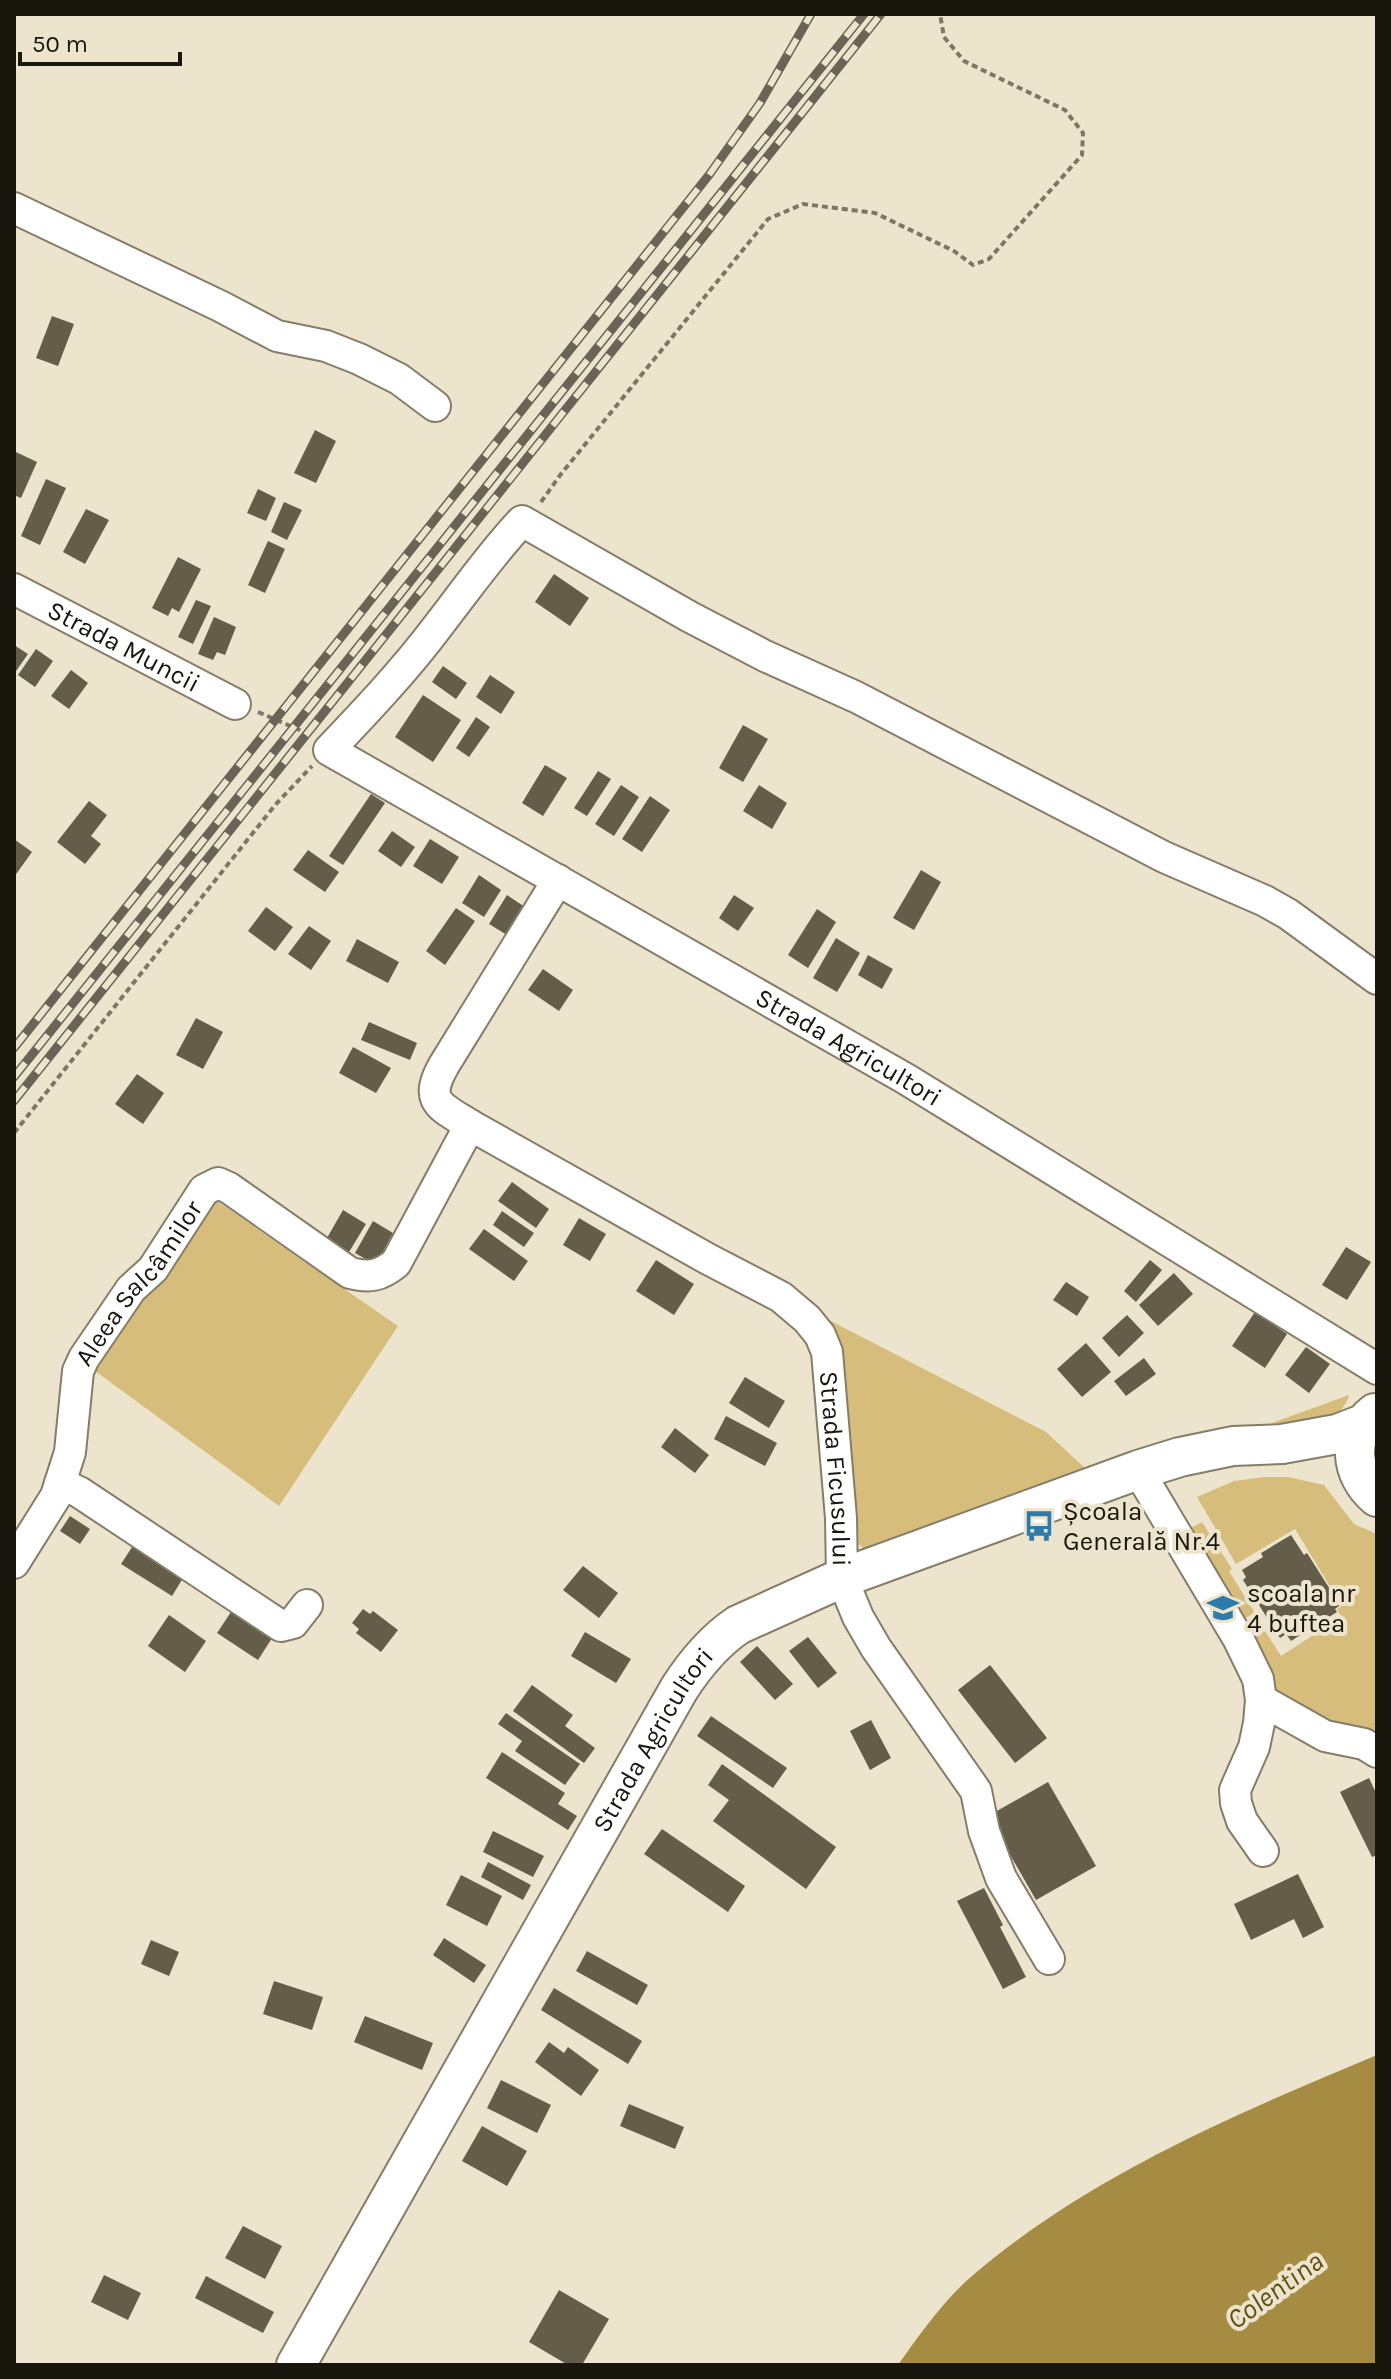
<svg xmlns="http://www.w3.org/2000/svg" width="1391" height="2379" font-family="Karla,sans-serif">
<style>
.green{fill:#d6bd7b}
.water{fill:#a68c42}
.building{fill:#645d49}
.lines{fill:none;stroke-linecap:round;stroke-linejoin:round}
.minor-casing{stroke:#857d69;stroke-width:34}
.major-casing{stroke:#857d69;stroke-width:42}
.path{stroke:#7c7667;stroke-width:4;stroke-dasharray:6 4;stroke-linecap:butt}
.minor{stroke:#fff;stroke-width:30}
.major{stroke:#fff;stroke-width:38}
.rail-casing{stroke:#696456;stroke-width:9}
.rail{stroke:#ece4cd;stroke-width:6;stroke-dasharray:18;stroke-linecap:butt}
.labels{text-anchor:middle;dominant-baseline:central;stroke-width:8;stroke-linejoin:round;paint-order:stroke}
.street-label{font-size:26px;fill:#19160e;stroke:#ece4cd}
.poi-label{font-size:26px;fill:#19160e;stroke:#ece4cd;text-anchor:start}
.water-label{font-size:28px;font-style:italic;fill:#614f16;stroke:#ece4cd}
</style>
<rect width="100%" height="100%" fill="#ece4cd"/>
<path class="green" d="M211 1197 398 1326 279 1506 91 1368Z
M827 1319 1046 1432 1086 1469 865 1550 858 1543 841 1379 827 1330Z
M1349 1395C1341 1427 1299 1423 1272 1423Z
M1265 1477H1288L1324 1485 1354 1524 1377 1534V1742L1343 1723 1335 1726 1279 1705 1251 1640 1265 1631 1281 1656 1341 1617 1337 1609 1342 1606 1295 1529 1236 1564 1197 1497 1234 1481Z
M1202 1522 1232 1569 1229 1571 1255 1613 1244 1619 1189 1529Z"/>
<path class="water" d="M1377 2055V2365H898C920 2334 943 2301 972 2276 1090 2175 1236 2114 1377 2055Z"/>
<path class="building" d="M52 316 74 324 58 366 36 358Z
M315 430 336 441 316 483 294 473Z
M16 452 37 462 21 498 14 495Z
M46 479 66 488 40 545 21 536Z
M258 489 276 498 266 521 247 513Z
M284 502 302 510 287 540 271 532Z
M86 509 109 520 85 564 63 552Z
M268 541 285 549 265 593 248 585Z
M178 557 201 569 179 612 172 608 168 616 152 608Z
M554 574 589 598 570 626 535 602Z
M196 600 211 606 193 644 178 637Z
M214 617 236 627 225 655 217 652 213 660 198 654Z
M14 645 28 654 14 674Z
M36 649 53 661 35 687 18 675Z
M443 666 467 683 456 699 432 682Z
M71 670 88 683 69 709 51 696Z
M490 675 515 692 501 714 476 697Z
M423 695 461 720 433 762 395 737Z
M476 717 490 727 469 757 456 748Z
M743 725 768 739 743 782 719 768Z
M545 765 567 778 543 816 522 803Z
M598 771 611 779 587 816 574 808Z
M621 785 639 797 614 836 595 824Z
M759 785 787 803 772 829 743 811Z
M371 794 385 803 343 865 329 856Z
M650 796 670 810 642 852 622 839Z
M89 801 107 815 91 836 101 844 85 864 57 842Z
M392 831 415 847 401 867 378 851Z
M14 839 32 852 14 877Z
M430 839 459 857 442 884 413 866Z
M308 850 339 872 325 892 293 870Z
M921 870 941 882 914 930 893 918Z
M479 875 501 890 484 917 462 903Z
M507 895 525 907 507 935 489 924Z
M734 895 754 908 738 931 719 918Z
M266 907 293 927 275 951 248 931Z
M456 908 475 921 445 965 426 951Z
M817 909 836 922 808 968 788 955Z
M309 926 331 941 311 970 288 954Z
M836 938 860 953 837 992 813 978Z
M357 939 399 962 388 983 346 961Z
M868 955 893 969 882 989 858 975Z
M543 969 573 990 559 1011 528 990Z
M196 1018 223 1032 203 1069 176 1055Z
M369 1022 417 1043 410 1060 361 1040Z
M353 1047 391 1068 376 1093 339 1073Z
M137 1074 164 1093 143 1124 115 1104Z
M512 1182 549 1209 536 1228 498 1201Z
M343 1210 366 1224 349 1252 327 1238Z
M502 1211 534 1233 524 1247 493 1225Z
M579 1218 606 1234 590 1261 563 1245Z
M373 1221 393 1233 376 1265 355 1253Z
M484 1229 528 1261 514 1281 469 1249Z
M1346 1247 1371 1262 1347 1300 1322 1285Z
M656 1260 694 1284 674 1315 636 1291Z
M1150 1260 1162 1270 1136 1302 1124 1291Z
M1174 1273 1193 1294 1158 1326 1139 1305Z
M1066 1282 1089 1297 1077 1316 1053 1300Z
M1255 1312 1287 1334 1265 1368 1232 1346Z
M1127 1315 1144 1333 1119 1357 1102 1338Z
M1086 1343 1111 1372 1082 1397 1057 1369Z
M1306 1347 1330 1364 1309 1393 1285 1375Z
M1144 1358 1156 1374 1126 1396 1114 1381Z
M745 1377 785 1401 769 1428 729 1403Z
M726 1416 777 1443 765 1466 714 1439Z
M675 1428 709 1455 695 1473 661 1447Z
M70 1516 90 1529 80 1544 60 1531Z
M1291 1535 1304 1555 1307 1553 1340 1605 1335 1609 1337 1612 1291 1641 1286 1634 1280 1638 1243 1580 1246 1577 1242 1570 1263 1557 1261 1553Z
M138 1538 188 1570 172 1596 121 1564Z
M583 1566 618 1593 599 1618 563 1590Z
M233 1609 274 1635 258 1660 217 1633Z
M363 1609 370 1614 373 1611 398 1630 381 1652 356 1633 359 1629 352 1623Z
M169 1615 206 1641 185 1672 148 1646Z
M585 1632 631 1659 616 1683 571 1656Z
M808 1637 837 1673 818 1688 789 1651Z
M757 1646 793 1684 775 1700 740 1662Z
M990 1665 1047 1738 1015 1763 958 1690Z
M532 1685 573 1715 565 1726 595 1748 584 1763 513 1711Z
M506 1713 580 1764 565 1785 515 1751 522 1741 498 1724Z
M711 1716 787 1768 773 1788 697 1736Z
M871 1720 891 1758 870 1770 850 1731Z
M502 1752 565 1793 558 1804 577 1816 568 1830 486 1778Z
M722 1764 836 1847 806 1889 713 1821 729 1800 708 1785Z
M1369 1778 1377 1795V1855L1372 1857 1340 1792Z
M1048 1782 1096 1866 1036 1900 988 1816Z
M662 1829 745 1886 728 1912 644 1854Z
M493 1831 544 1856 533 1877 483 1852Z
M488 1862 531 1885 523 1900 481 1877Z
M1298 1874 1324 1927 1303 1938 1294 1919 1251 1940 1234 1904Z
M461 1875 502 1896 487 1926 446 1905Z
M984 1888 1003 1925 1000 1927 1026 1977 1003 1989 957 1901Z
M444 1938 486 1965 474 1983 433 1955Z
M151 1940 179 1952 169 1976 141 1964Z
M587 1951 648 1985 637 2005 576 1971Z
M274 1981 323 1997 312 2030 263 2014Z
M554 1988 642 2041 628 2064 541 2010Z
M365 2016 433 2043 422 2070 354 2042Z
M549 2042 564 2053 568 2047 599 2070 581 2096 535 2062Z
M501 2080 551 2105 537 2133 487 2108Z
M629 2104 684 2127 675 2149 620 2126Z
M482 2126 527 2151 507 2186 462 2161Z
M243 2226 282 2246 265 2279 225 2258Z
M104 2275 141 2293 128 2320 91 2302Z
M206 2276 274 2312 263 2333 195 2298Z
M559 2290 609 2319 582 2365H568L529 2342Z"/>
<g class="lines">
<defs>
<g id="minor">
<path d="M14 208 220 306 277 336 326 346 359 359 399 379 435 406"/>
<path id="s1" d="M14 589 235 704"/>
<path id="s2" d="M558 880 444 1065C423 1102 440 1106 470 1125L708 1259 781 1297 807 1319 820 1335 827 1352 841 1518 842 1578 858 1617 876 1648 976 1791 984 1831 1001 1878 1049 1959"/>
<path id="s3" d="M1377 979 1288 914 1265 901 1164 857 856 697 765 656 690 617 522 521C491 554 466 590 438 626 405 670 367 710 329 750L906 1079 1377 1369"/>
<path d="M1138 1470 1238 1638 1258 1679 1261 1700 1259 1723 1254 1747 1235 1790 1236 1803 1242 1821 1263 1851"/>
<path d="M60 1483 79 1492 281 1626 293 1623 307 1605"/>
<path id="s4" d="M14 1563 56 1496 70 1452 78 1371 84 1358 131 1289 153 1269 204 1190 218 1183 229 1188 350 1273C370 1278 380 1276 396 1263L470 1125"/>
<path d="M1261 1700 1325 1736 1364 1744 1377 1752"/>
</g>
<g id="major">
<path d="M1375 1413C1346 1436 1350 1474 1377 1497"/>
<path id="s5" d="M296 2365 679 1689C695 1664 713 1642 738 1625L842 1578 1138 1470 1180 1457 1233 1446 1282 1444 1337 1434 1363 1424"/>
</g>
</defs>
<use href="#minor" class="minor-casing"/>
<use href="#major" class="major-casing"/>
<path class="path" d="M541 502 561 474 768 219 803 204 875 213 954 251 973 265 989 259 1082 155 1083 133 1065 110 964 61 944 37 940 14
M258 712 309 734
M14 1133 276 804 312 766"/>
<use href="#minor" class="minor"/>
<use href="#major" class="major"/>
<defs>
<path id="rail" d="M14 1048 709 175 760 103 811 14
M14 1077 864 14
M14 1101 881 14"/>
</defs>
<use href="#rail" class="rail-casing"/>
<use href="#rail" class="rail"/>
</g>
<defs>
<symbol id="bus-bare" viewBox="-9 -9 18 18"><path d="M-5-6H5V4H4V6H2V4H-2V6H-4V4H-5ZM-3.5-4V0h7V-4ZM-3.5 1.2v1.5H-2V1.2ZM2 1.2v1.5H3.5V1.2Z" fill="#2b7bad" stroke="#ece4cd" stroke-width="2.5" paint-order="stroke"/></symbol>
<symbol id="school-bare" viewBox="-9 -9 18 18"><path d="M0-5L7-2L0 1L-7-2ZM-4 1L0 2.5L4 1V4Q0 6-4 4Z" fill="#2b7bad" stroke="#ece4cd" stroke-width="2.5" paint-order="stroke"/></symbol>
</defs>
<g fill-rule="evenodd">
<use href="#bus-bare" x="1017" y="1504" width="44" height="44"/>
<use href="#school-bare" x="1201" y="1586" width="44" height="44"/>
</g>
<g class="labels">
<g class="street-label">
<text stroke="none"><textPath href="#s1" startOffset="124">Strada Muncii</textPath></text>
<text stroke="none"><textPath href="#s3" startOffset="1870">Strada Agricultori</textPath></text>
<text stroke="none"><textPath href="#s4" startOffset="314">Aleea Salcâmilor</textPath></text>
<text stroke="none"><textPath href="#s2" startOffset="842">Strada Ficusului</textPath></text>
<text stroke="none"><textPath href="#s5" startOffset="720">Strada Agricultori</textPath></text>
</g>
<g class="poi-label">
<text x="1063" y="1511">Școala<tspan x="1063" dy="30">Generală Nr.4</tspan></text>
<text x="1247" y="1593">scoala nr<tspan x="1247" dy="30">4 buftea</tspan></text>
</g>
<g class="water-label">
<text transform="translate(1275 2290) rotate(-36)">Colentina</text>
</g>
</g>
<rect width="1391" height="2379" fill="none" stroke="#19160e" stroke-width="32"/>
<path d="M20 52v12h160v-12" fill="none" stroke="#19160e" stroke-width="4"/>
<text x="32" y="52" font-size="24" fill="#19160e" stroke="#ece4cd" stroke-width="6" paint-order="stroke">50 m</text>
</svg>
